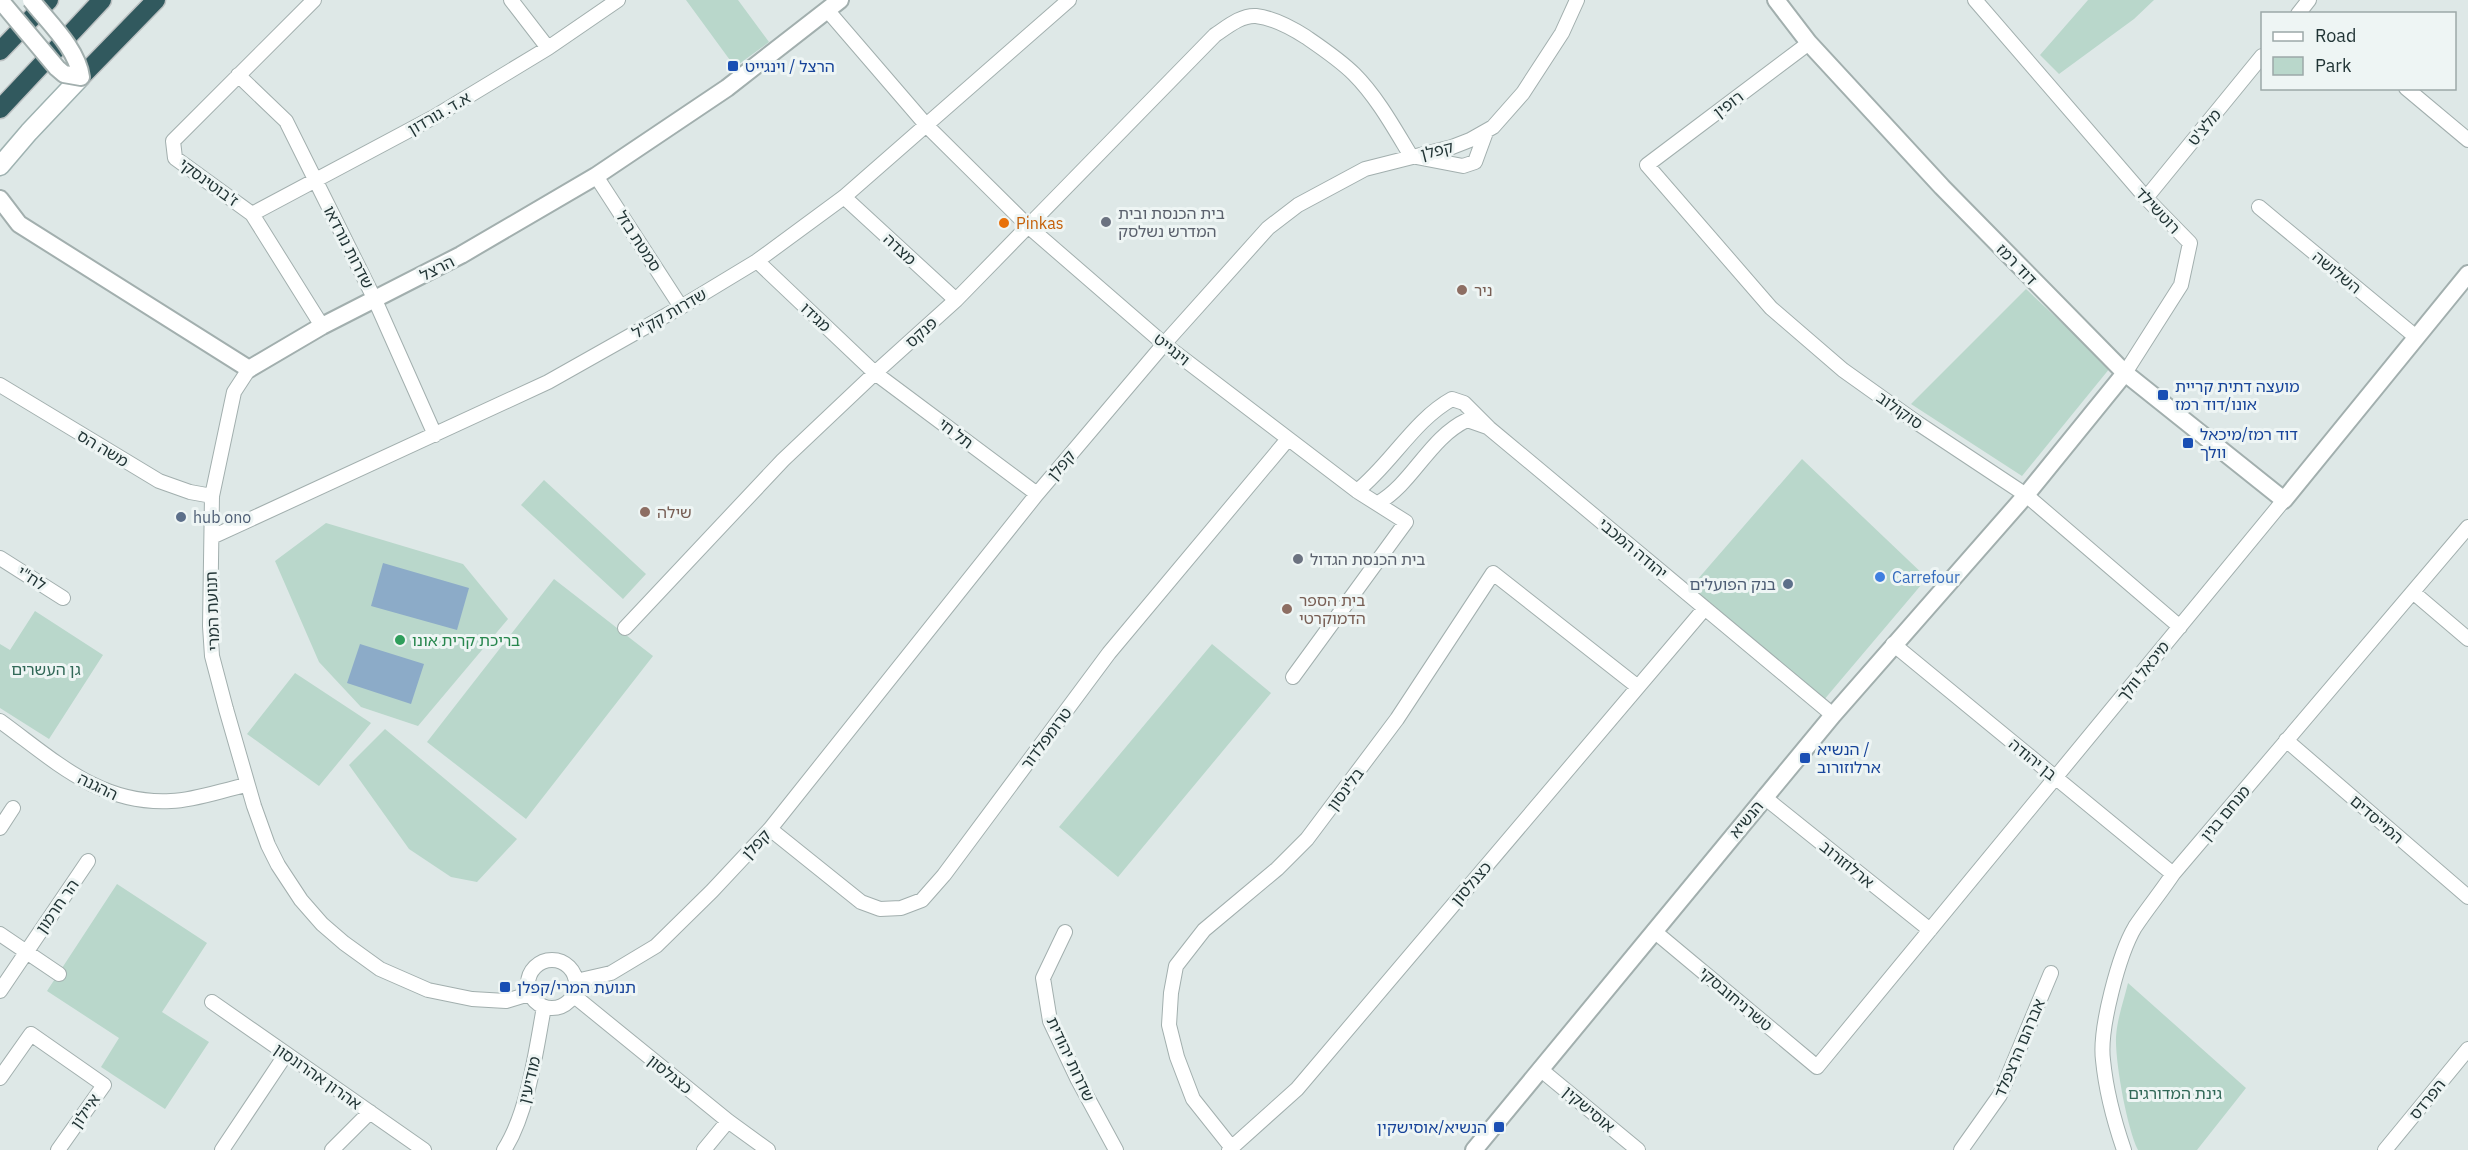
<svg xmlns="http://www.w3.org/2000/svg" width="2468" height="1150" font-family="'IBM Plex Sans','Noto Sans Hebrew',sans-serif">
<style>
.green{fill:#b9d7cb}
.water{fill:#8cabc8}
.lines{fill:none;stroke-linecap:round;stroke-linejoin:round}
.minor-casing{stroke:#a2afae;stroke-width:16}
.tertiary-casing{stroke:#a2afae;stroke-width:20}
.secondary-casing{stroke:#9fb2b1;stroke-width:21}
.motorway-casing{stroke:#bdc2c3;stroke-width:21}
.minor{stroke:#fff;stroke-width:14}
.tertiary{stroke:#fff;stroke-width:16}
.secondary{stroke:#fff;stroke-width:18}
.motorway{stroke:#31595e;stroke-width:18}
.tertiary-bridge-casing{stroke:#a2afae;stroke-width:20;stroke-linecap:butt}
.tertiary-bridge{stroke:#fff;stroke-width:16}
.transit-dot{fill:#1a4fb4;stroke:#eef5f4;stroke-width:2}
.worship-dot{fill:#6b7280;stroke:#eef5f4;stroke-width:2}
.food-dot{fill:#e8710a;stroke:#eef5f4;stroke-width:2}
.education-dot{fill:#8d6e63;stroke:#eef5f4;stroke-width:2}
.service-dot{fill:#5c6f8a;stroke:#eef5f4;stroke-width:2}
.shop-dot{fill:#3f7fe0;stroke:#eef5f4;stroke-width:2}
.leisure-dot{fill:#2e9e5b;stroke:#eef5f4;stroke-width:2}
.labels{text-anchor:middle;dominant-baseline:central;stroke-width:6;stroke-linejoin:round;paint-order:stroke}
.transit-label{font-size:16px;fill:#164399;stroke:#eef5f4;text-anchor:start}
.street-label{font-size:16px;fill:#223536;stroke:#eef5f4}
.worship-label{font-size:16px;fill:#5b616d;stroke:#eef5f4;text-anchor:start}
.food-label{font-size:16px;fill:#c56008;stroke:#eef5f4;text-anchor:start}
.education-label{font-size:16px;fill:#785e54;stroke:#eef5f4;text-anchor:start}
.service-label{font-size:16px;fill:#4e5e75;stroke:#eef5f4;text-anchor:start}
.shop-label{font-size:16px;fill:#366cbe;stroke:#eef5f4;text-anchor:start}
.leisure-label{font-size:16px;fill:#27864d;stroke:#eef5f4;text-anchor:start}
.park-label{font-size:16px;fill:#316857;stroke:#eef5f4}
</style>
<rect width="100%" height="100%" fill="#dee8e7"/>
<path class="green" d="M686 0H738L769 42 735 67Z
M2088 0H2154L2134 19 2059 74 2040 55Z
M2026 289 2110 368 2022 476 1911 404Z
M1802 459 1927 578 1823 701 1691 587Z
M544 480 646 574 623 599 521 505Z
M326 523 463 564 508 619 418 726 361 707 319 662 275 561Z
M554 579 653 656 526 819 427 742Z
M35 611 103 655 49 739 0 708V644L10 650Z
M1212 644 1271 693 1118 877 1059 827Z
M295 673 371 723 319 786 247 734Z
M385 729 517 839 477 882 451 877 409 849 349 765Z
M117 884 207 943 162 1012 209 1042 165 1109 101 1067 119 1038 47 991Z
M2128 983 2246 1088 2197 1150H2138C2127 1128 2115 1062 2116 1037 2117 1019 2124 1000 2128 983Z"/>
<path class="water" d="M383 563 469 588 457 630 371 606Z
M360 644 424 664 411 704 347 683Z"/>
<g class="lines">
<defs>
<path id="minor" d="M314 0 173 141 175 158 252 214 322 326
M511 0 548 48
M1975 0 2146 198 2190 243 2181 285 2125 373
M828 11 927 126 1029 227 1164 344 1357 491 1406 522 1293 677
M2298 14 2309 0
M1809 43 1647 165 1771 308 1843 370 1916 422 2026 495 2180 627
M238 75 286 121 375 300 435 435
M2406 88 2468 140
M596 176 681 307
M844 197 956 300
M2146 198 2262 56
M2259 207 2416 337
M252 214 434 117 548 48 618 0
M757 261 875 373 1037 494
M249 369 234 392 212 496 210 626 212 656 226 709 254 806 268 845 278 865 301 900 322 924 344 943 380 969 428 990 472 999 506 1001 529 994
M0 385 159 481 190 492 212 496
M1357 491C1391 464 1414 420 1452 399L1464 403 1489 428 1833 715
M1378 503C1413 483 1429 438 1467 420L1487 427
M212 537 548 382 681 307 757 261 844 197 1069 0
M0 558 63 598
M2414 593 2468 639
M625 628 783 460 875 373 956 300 1215 35C1227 27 1241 15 1256 16 1274 18 1292 28 1306 37 1322 48 1340 60 1354 74 1377 97 1394 128 1411 156L1463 166 1475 162 1486 132
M1893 644 2173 874
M0 721C54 760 99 805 171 801 197 800 222 790 247 785
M2286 740 2468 897
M1764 797 1930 930
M0 828 13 808
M770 829 861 902 880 909 901 908 922 900 944 875 1109 653 1288 439
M1654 931 1817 1067 2284 500
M1065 932 1043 978 1050 1021 1078 1080 1116 1150
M0 934 59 974
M528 984a24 24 0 1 1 48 0a24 24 0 1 1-48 0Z
M576 981 611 973 656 946 712 891 770 829 1037 494 1164 344 1268 228 1298 205 1365 169 1452 147 1470 140 1493 127 1523 93 1562 33 1577 0
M0 991 88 861
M573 995 728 1121 768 1150
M212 1002 424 1150
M1540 1069 1638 1150
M0 1078 31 1034 104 1085 58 1150
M1232 1148 1193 1099 1177 1057 1169 1025 1171 993 1176 966 1204 930 1277 869 1307 839 1397 719 1493 573 1638 687
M222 1150 286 1054
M332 1150 370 1112
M504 1150C528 1113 536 1050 544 1007
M704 1150 728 1121
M1229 1150 1297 1089 1705 608
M1961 1150 2000 1095 2051 973
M2124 1150C2114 1121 2106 1091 2103 1060 2099 1029 2119 954 2135 927 2147 909 2161 892 2173 874L2468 527
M2385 1150 2468 1049"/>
<path id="tertiary" d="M1776 0 1809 43 1942 187 2125 373 2284 500 2468 274
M0 199 19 224 249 369 322 326 461 255 596 176 727 88 840 0
M1474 1150 1833 715 2026 495 2125 373"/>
<path id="secondary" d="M0 166 29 132 81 77"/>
<path id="motorway" d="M0 51 49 0
M81 77 156 0
M0 109 102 0"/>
</defs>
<use href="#minor" class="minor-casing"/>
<use href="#tertiary" class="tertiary-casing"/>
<use href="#secondary" class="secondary-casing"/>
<use href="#motorway" class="motorway-casing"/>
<use href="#minor" class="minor"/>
<use href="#tertiary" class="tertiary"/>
<use href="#secondary" class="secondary"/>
<use href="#motorway" class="motorway"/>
<defs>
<path id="tertiary-bridge" d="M0 0 57 68 64 74 81 77C77 48 48 22 31 0"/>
</defs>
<use href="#tertiary-bridge" class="tertiary-bridge-casing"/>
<use href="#tertiary-bridge" class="tertiary-bridge"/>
</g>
<g class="transit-dot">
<rect x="727" y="60" width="12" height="12" rx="3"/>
<rect x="2157" y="389" width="12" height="12" rx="3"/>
<rect x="2182" y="437" width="12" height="12" rx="3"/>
<rect x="1799" y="752" width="12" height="12" rx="3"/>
<rect x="499" y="981" width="12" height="12" rx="3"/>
<rect x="1493" y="1121" width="12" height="12" rx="3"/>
</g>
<g class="worship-dot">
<circle cx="1106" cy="222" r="6"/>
<circle cx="1298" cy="559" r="6"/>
</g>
<circle class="food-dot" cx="1004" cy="223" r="6"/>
<g class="education-dot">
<circle cx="1462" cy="290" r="6"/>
<circle cx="645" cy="512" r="6"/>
<circle cx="1287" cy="609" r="6"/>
</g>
<g class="service-dot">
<circle cx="181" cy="517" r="6"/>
<circle cx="1788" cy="584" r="6"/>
</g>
<circle class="shop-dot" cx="1880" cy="577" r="6"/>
<circle class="leisure-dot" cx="400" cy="640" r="6"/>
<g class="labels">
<g class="transit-label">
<text x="745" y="66">הרצל / וינגייט</text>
<text x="2175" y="386">מועצה דתית קריית<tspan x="2175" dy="18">אונו/דוד רמז</tspan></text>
<text x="2200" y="434">דוד רמז/מיכאל<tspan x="2200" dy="18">וולך</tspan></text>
<text x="1817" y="749">הנשיא /<tspan x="1817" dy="18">ארלוזורוב</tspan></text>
<text x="517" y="987">תנועת המרי/קפלן</text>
<text x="1487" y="1127" text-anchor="end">הנשיא/אוסישקין</text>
</g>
<g class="street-label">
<text transform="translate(1728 104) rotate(-37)">רופין</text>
<text transform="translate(439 113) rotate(-30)">א.ד. גורדון</text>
<text transform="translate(2204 127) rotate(-50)">מלצ'ט</text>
<text transform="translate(1437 150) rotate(-14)">קפלן</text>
<text transform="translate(209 182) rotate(36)">ז'בוטינסקי</text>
<text transform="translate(2158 210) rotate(47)">רוטשילד</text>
<text transform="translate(639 241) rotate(57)">סמטת בזל</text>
<text transform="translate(349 247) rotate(63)">שדרות נורדאו</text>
<text transform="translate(900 249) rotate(43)">מצדה</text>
<text transform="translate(2017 264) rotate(46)">דוד רמז</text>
<text transform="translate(437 268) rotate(-27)">הרצל</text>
<text transform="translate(2337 272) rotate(39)">השלושה</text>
<text transform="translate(669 313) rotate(-30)">שדרות קק"ל</text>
<text transform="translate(816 317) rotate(43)">מגידו</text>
<text transform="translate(921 332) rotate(-42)">פנקס</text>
<text transform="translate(1172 349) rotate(39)">וינגייט</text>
<text transform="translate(1900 410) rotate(35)">סוקולוב</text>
<text transform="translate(956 433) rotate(37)">תל חי</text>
<text transform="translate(103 448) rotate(31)">משה הס</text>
<text transform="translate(1061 465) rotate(-50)">קפלן</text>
<text transform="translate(1633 548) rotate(40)">יהודה המכבי</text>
<text transform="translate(32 578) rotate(32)">לח"י</text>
<text transform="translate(212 611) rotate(-92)">תנועת המרי</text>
<text transform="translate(2143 671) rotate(-51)">מיכאל וולך</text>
<text transform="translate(1046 738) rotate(-53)">טרומפלדור</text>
<text transform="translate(2033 759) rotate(39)">בן יהודה</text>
<text transform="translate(98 786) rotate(26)">ההגנה</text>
<text transform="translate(1345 789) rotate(-53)">בלינסון</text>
<text transform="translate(2225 813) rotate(-50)">מנחם בגין</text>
<text transform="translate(1746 819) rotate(-50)">הנשיא</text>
<text transform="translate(2377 819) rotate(41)">המייסדים</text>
<text transform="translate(756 844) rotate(-47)">קפלן</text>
<text transform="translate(1847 864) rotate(39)">ארלוזורוב</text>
<text transform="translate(1471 883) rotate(-49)">כצנלסון</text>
<text transform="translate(57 906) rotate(-55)">הר חרמון</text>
<text transform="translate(1736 999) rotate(40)">טשרניחובסקי</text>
<text transform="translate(2019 1048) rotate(-67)">אברהם הרצפלד</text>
<text transform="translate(1071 1059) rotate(65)">שדרות יהודית</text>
<text transform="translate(670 1074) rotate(39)">כצנלסון</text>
<text transform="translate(318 1076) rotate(35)">אהרון אהרונסון</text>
<text transform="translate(529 1080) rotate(-76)">מודיעין</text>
<text transform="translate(2427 1099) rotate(-51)">הפרדס</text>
<text transform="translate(1589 1109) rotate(40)">אוסישקין</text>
<text transform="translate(85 1111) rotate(-55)">איילון</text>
</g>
<g class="worship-label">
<text x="1118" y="213">בית הכנסת ובית<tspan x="1118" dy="18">המדרש נשלסק</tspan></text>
<text x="1310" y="559">בית הכנסת הגדול</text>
</g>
<g class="food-label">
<text x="1016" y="223">Pinkas</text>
</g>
<g class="education-label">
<text x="1474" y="290">ניר</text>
<text x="657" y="512">שילה</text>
<text x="1299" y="600">בית הספר<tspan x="1299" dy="18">הדמוקרטי</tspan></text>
</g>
<g class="service-label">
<text x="193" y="517">hub ono</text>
<text x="1776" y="584" text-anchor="end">בנק הפועלים</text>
</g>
<g class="shop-label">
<text x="1892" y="577">Carrefour</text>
</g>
<g class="leisure-label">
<text x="412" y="640">בריכת קרית אונו</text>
</g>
<g class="park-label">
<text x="46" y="669">גן העשרים</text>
<text x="2175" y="1093">גינת המדורגים</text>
</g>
</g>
<rect x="2261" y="12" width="195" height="78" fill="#eef5f4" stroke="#9ca8a8" stroke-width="1.5"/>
<rect x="2273" y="32" width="30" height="9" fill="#ffffff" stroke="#9ca8a8" stroke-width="1.5"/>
<text x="2315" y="42" font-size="18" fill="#223536">Road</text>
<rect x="2273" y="57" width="30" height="18" fill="#b9d7cb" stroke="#9ca8a8" stroke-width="1.5"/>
<text x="2315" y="72" font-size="18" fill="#223536">Park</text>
</svg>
